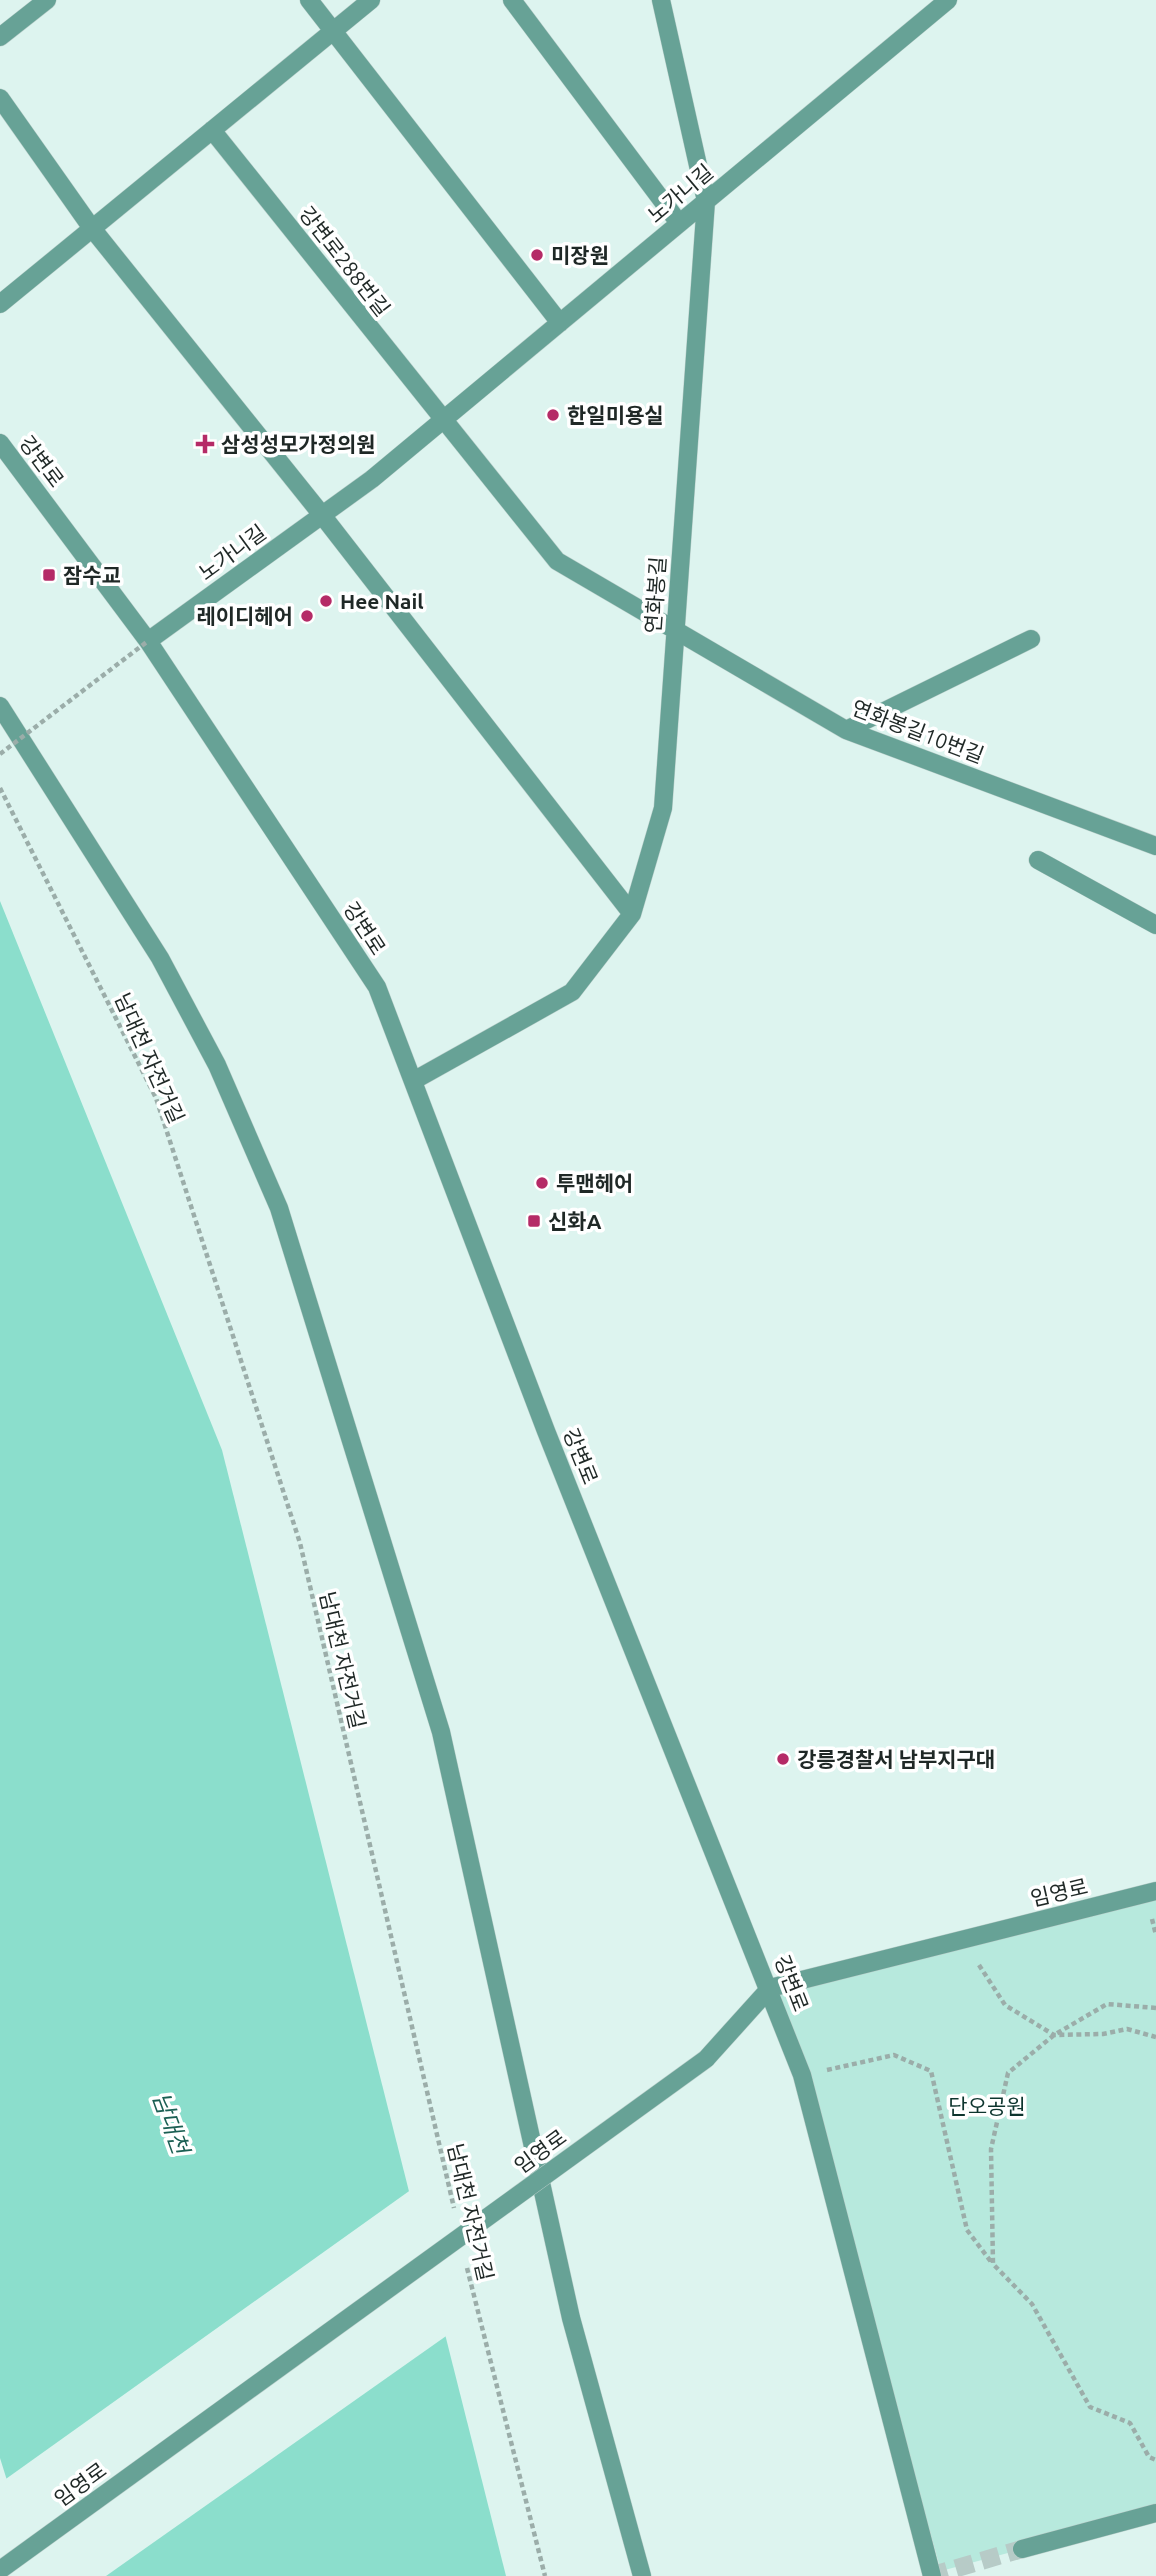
<svg xmlns="http://www.w3.org/2000/svg" width="1156" height="2576" font-family="Ubuntu,'Noto Sans KR',sans-serif">
<style>
.green{fill:#b7e9dd}
.water{fill:#8bdecc}
.pier{fill:#ddf4ef}
.lines{fill:none;stroke-linecap:round;stroke-linejoin:round}
.minor-tunnel{stroke:#b7cbc7;stroke-width:18;stroke-dasharray:18 9;stroke-linecap:butt}
.minor-casing{stroke:#bbcfcb;stroke-width:19}
.path{stroke:#9bada9;stroke-width:4.5;stroke-dasharray:5 3.5;stroke-linecap:butt}
.minor{stroke:#67a296;stroke-width:18}
.minor-bridge-casing{stroke:#bbcfcb;stroke-width:19;stroke-linecap:butt}
.path-bridge{stroke:#9bada9;stroke-width:4.5;stroke-dasharray:5 3.5;stroke-linecap:butt}
.minor-bridge{stroke:#67a296;stroke-width:18}
.poi-dot{fill:#b52b67;stroke:#fff;stroke-width:2.5}
.labels{text-anchor:middle;dominant-baseline:central;stroke-width:7;stroke-linejoin:round;paint-order:stroke}
.street-label{font-size:21px;fill:#1f2826;stroke:#fff}
.poi-label{font-size:21px;font-weight:bold;fill:#1f2826;stroke:#fff;text-anchor:start}
.park-label{font-size:21px;fill:#0d352e;stroke:#fff}
.water-label{font-size:23px;font-style:italic;fill:#1b5f53;stroke:#fff}
</style>
<rect width="100%" height="100%" fill="#ddf4ef"/>
<path class="green" d="M1156 1891V2513L941 2571 802 2075 770 1988Z"/>
<path class="water" d="M0 901 222 1450 506 2576H37L0 2458Z"/>
<path class="pier" d="M412 2189 449 2334 106 2576H33L3 2481Z"/>
<g class="lines">
<path class="minor-tunnel" d="M930 2576 1022 2549"/>
<defs>
<path id="minor" d="M309 0 560 323
M512 0 679 223
M0 37 47 0
M0 98 91 227 322 515 632 914
M212 130 557 561 846 730 1156 846
M0 304 371 0
M0 443 148 641 377 987 546 1431 802 2075 932 2576
M148 641 372 479 948 0
M0 706 160 958 217 1065 279 1208 441 1732 571 2318 642 2576
M846 730 1031 639
M1038 860 1156 925
M413 1081 572 992 632 914 663 808 706 201 661 0
M706 2059 770 1988 1156 1891
M1022 2549 1156 2513"/>
</defs>
<use href="#minor" class="minor-casing"/>
<path class="path" d="M0 788 156 1098 300 1543 454 2208
M1152 1919 1156 1935
M979 1965 1005 2005 1054 2035 1103 2034 1127 2029 1156 2037
M1156 2008 1107 2004 1054 2035 1008 2073 991 2149 993 2264 1032 2304 1090 2407 1130 2423 1149 2457 1156 2460
M827 2070 894 2055 931 2071 967 2230 992 2263
M467 2268 545 2576"/>
<use href="#minor" class="minor"/>
<defs>
<path id="minor-bridge" d="M0 2570 706 2059"/>
</defs>
<use href="#minor-bridge" class="minor-bridge-casing"/>
<path class="path-bridge" d="M0 754 148 641"/>
<use href="#minor-bridge" class="minor-bridge"/>
</g>
<g class="poi-dot">
<circle cx="537" cy="255" r="7"/>
<circle cx="553" cy="415" r="7"/>
<path d="M201.5 433.5h7v7h7v7h-7v7h-7v-7h-7v-7h7z"/>
<rect x="42" y="568" width="14" height="14" rx="3.5"/>
<circle cx="326" cy="601" r="7"/>
<circle cx="307" cy="616" r="7"/>
<circle cx="542" cy="1183" r="7"/>
<rect x="527" y="1214" width="14" height="14" rx="3.5"/>
<circle cx="783" cy="1759" r="7"/>
</g>
<g class="labels">
<g class="street-label">
<text transform="translate(680 193) rotate(-40)">노가니길</text>
<text transform="translate(345 261) rotate(52)">강변로288번길</text>
<text transform="translate(42 461) rotate(53)">강변로</text>
<text transform="translate(232 552) rotate(-36)">노가니길</text>
<text transform="translate(655 595) rotate(-86)">연화봉길</text>
<text transform="translate(918 731) rotate(21)">연화봉길10번길</text>
<text transform="translate(365 928) rotate(57)">강변로</text>
<text transform="translate(150 1058) rotate(66)">남대천 자전거길</text>
<text transform="translate(581 1456) rotate(68)">강변로</text>
<text transform="translate(343 1660) rotate(77)">남대천 자전거길</text>
<text transform="translate(1059 1892) rotate(-13)">임영로</text>
<text transform="translate(792 1983) rotate(69)">강변로</text>
<text transform="translate(540 2151) rotate(-36)">임영로</text>
<text transform="translate(471 2212) rotate(77)">남대천 자전거길</text>
<text transform="translate(80 2484) rotate(-36)">임영로</text>
</g>
<g class="poi-label">
<text x="551" y="255">미장원</text>
<text x="567" y="415">한일미용실</text>
<text x="221" y="444">삼성성모가정의원</text>
<text x="63" y="575">잠수교</text>
<text x="340" y="601">Hee Nail</text>
<text x="293" y="616" text-anchor="end">레이디헤어</text>
<text x="556" y="1183">투맨헤어</text>
<text x="548" y="1221">신화A</text>
<text x="797" y="1759">강릉경찰서 남부지구대</text>
</g>
<g class="park-label">
<text x="987" y="2106">단오공원</text>
</g>
<g class="water-label">
<text transform="translate(171 2123) rotate(70)">남대천</text>
</g>
</g>
</svg>
